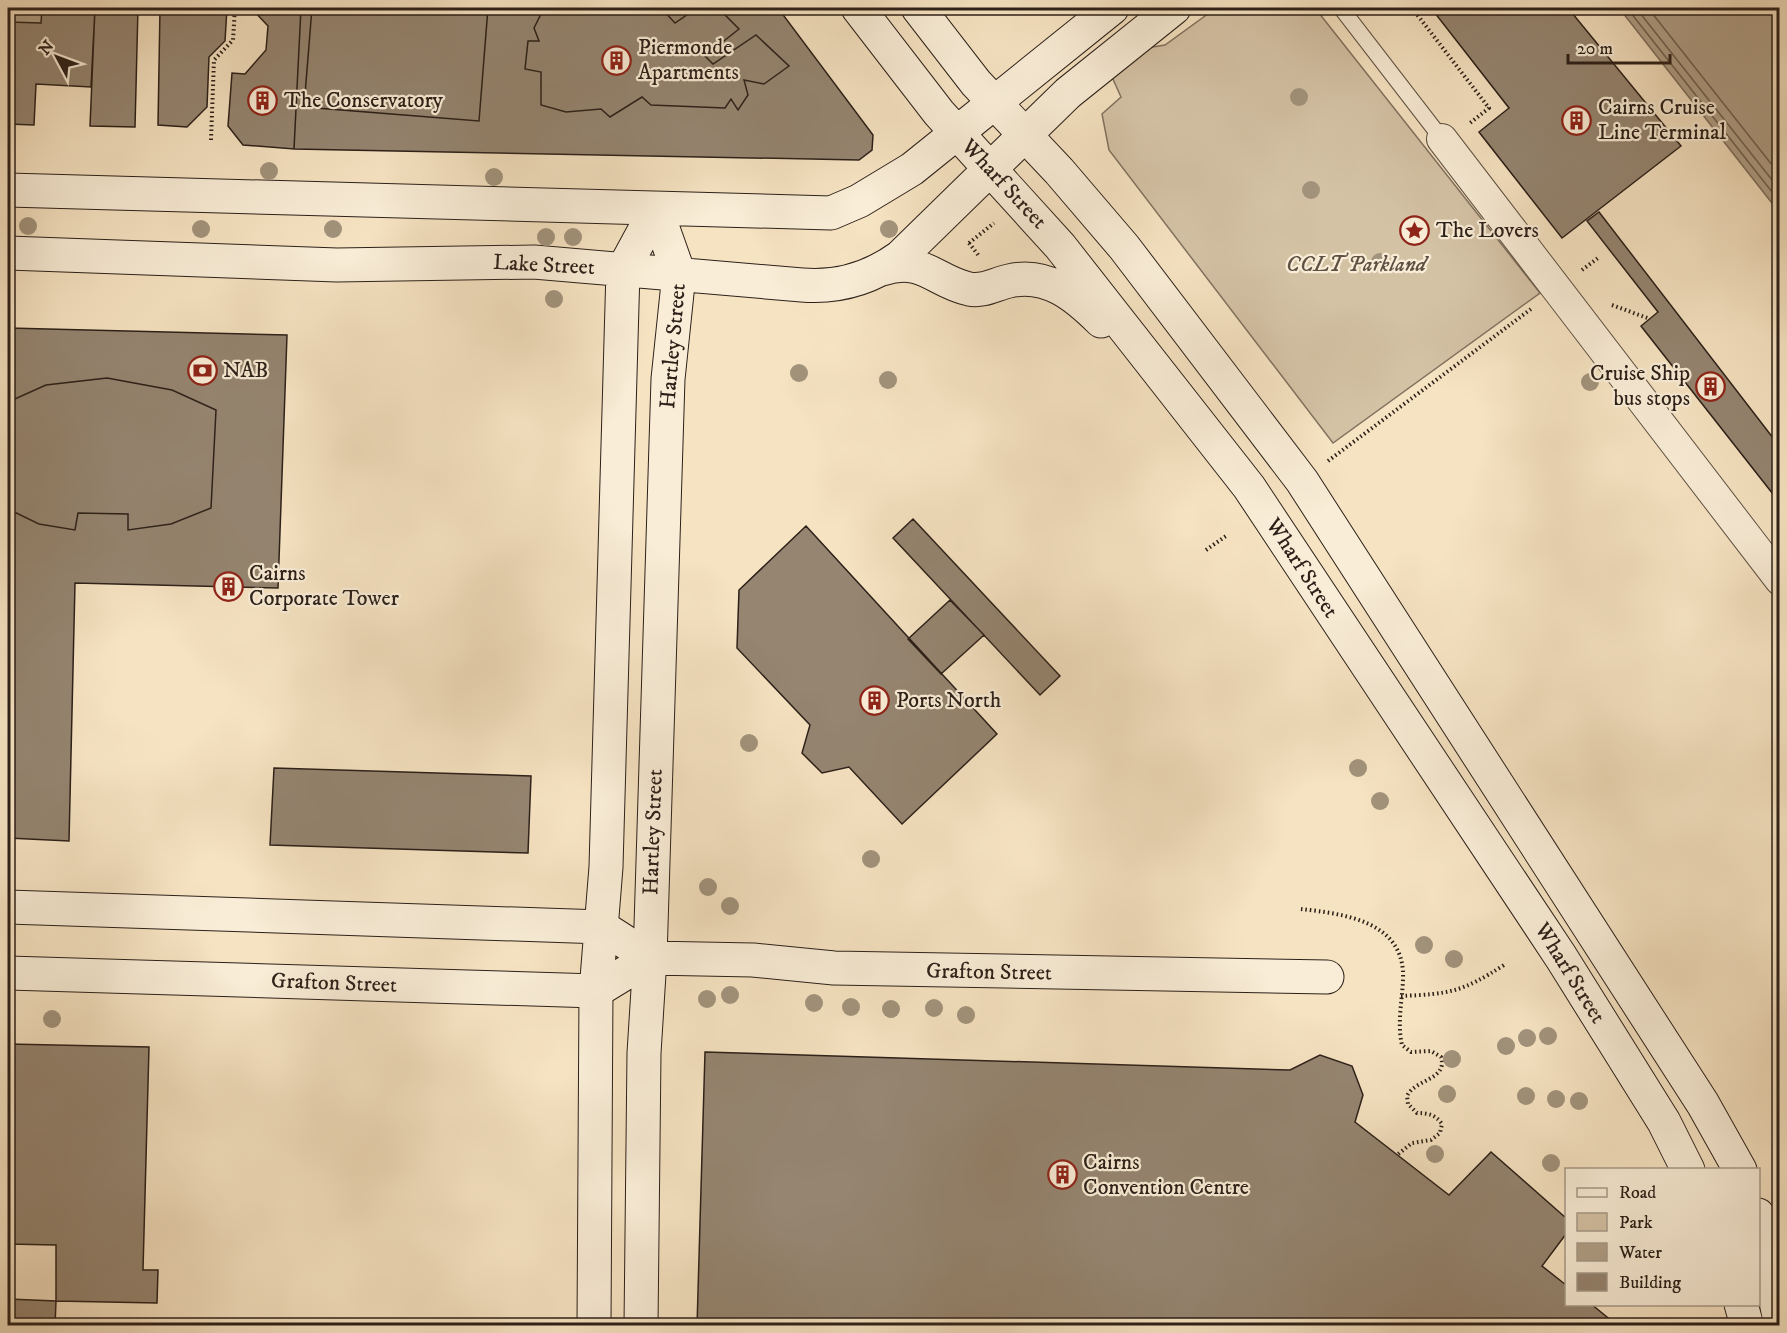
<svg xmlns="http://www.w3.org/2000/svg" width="1787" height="1333" font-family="'IM FELL DW Pica',serif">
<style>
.green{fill:#d4c2a5;stroke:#80715f;stroke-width:1.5}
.water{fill:#b1a189;stroke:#7c6d5c;stroke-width:1.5}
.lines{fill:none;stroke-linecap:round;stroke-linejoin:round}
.shore{stroke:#6e6051;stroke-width:1.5}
.building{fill:#958571;stroke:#2c2019;stroke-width:1.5}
.lane-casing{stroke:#5e5143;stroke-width:17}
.street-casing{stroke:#5e5143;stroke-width:32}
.secondary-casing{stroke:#2c2019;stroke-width:35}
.path{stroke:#2c2019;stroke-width:4;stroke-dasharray:1.5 3;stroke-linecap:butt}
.lane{stroke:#f9edd7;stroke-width:15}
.street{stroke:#f9edd7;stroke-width:30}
.secondary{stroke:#f9edd7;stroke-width:33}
.tree{fill:#a2937c}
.labels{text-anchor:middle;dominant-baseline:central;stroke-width:4.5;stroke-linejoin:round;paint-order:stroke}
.poi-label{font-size:22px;fill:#2c2019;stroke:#f9edd7;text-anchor:start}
.street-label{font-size:22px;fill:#2c2019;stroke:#f9edd7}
.park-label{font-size:22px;font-style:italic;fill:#5e5143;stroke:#f9edd7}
</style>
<rect width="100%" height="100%" fill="#f6e3c2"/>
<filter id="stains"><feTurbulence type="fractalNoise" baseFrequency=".00333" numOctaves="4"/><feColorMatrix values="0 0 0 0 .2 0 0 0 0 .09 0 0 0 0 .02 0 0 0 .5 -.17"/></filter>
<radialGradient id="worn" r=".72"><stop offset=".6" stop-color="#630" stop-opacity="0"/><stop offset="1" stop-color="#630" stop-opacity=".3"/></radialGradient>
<path class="green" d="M1216 8H1315L1540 293 1333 443 1109 150 1102 114 1121 97 1112 77 1146 48 1165 45Z"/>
<path class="water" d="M8 8H44L42 29 20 34 8 23Z
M1619 8H1779V212Z"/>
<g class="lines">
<path class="shore" d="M1627 8 1780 202
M1636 8 1780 190
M1648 8 1780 175"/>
</g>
<path class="building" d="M42 8H95L91 87 36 84 34 125 8 124V22L41 23Z
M95 8H138L135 127 90 126Z
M160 8H227L225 41 209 57 207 107 187 127 158 125Z
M251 8H301L294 149 243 145 228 126 232 73 245 74 266 50 268 26Z
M301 8H778L873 135 872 150 859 160 294 149Z
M312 8H488L479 121 304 107Z
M553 8H661L675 23 697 8H710L721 11 739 29 705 56 713 64 756 35 789 66 764 84 744 80 748 95 738 110 731 99 725 108 651 105 642 97 610 117 601 109 566 112 541 105V72L525 69 528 41H539L534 28 541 14Z
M1431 8H1568L1681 146 1562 238 1479 132 1509 108Z
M1599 212 1780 447V503L1641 326 1658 312 1587 221Z
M8 328 287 335 278 588 75 583 69 841 8 838Z
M107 378 172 390 216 410 211 508 171 524 128 530V514L78 513 75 530 39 524 8 509V402L46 385Z
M913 519 1060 676 1040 695 893 538Z
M806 526 997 734 902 824 849 767 822 773 802 753 810 725 737 648 739 590Z
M950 600 984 635 941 674 908 639Z
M274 768 531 776 528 853 270 845Z
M8 1044 149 1047 143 1270H158L157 1303 56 1301V1245L8 1244Z
M705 1052 1290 1070 1320 1055 1352 1066 1363 1095 1355 1122 1449 1195 1491 1152 1566 1218V1234L1542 1266 1566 1285V1304H1591L1618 1326H697Z
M8 1299 56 1301 55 1326H8Z"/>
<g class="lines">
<defs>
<path id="lane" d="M1341 8 1442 139"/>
<path id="street" d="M1442 139 1780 580"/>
<path id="secondary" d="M858 8 939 113 1060 246 1249 487 1561 957 1664 1122 1688 1170
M918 8 976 83 1059 171 1124 247 1302 481 1703 1104 1740 1170
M8 190 831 213 859 201 912 169 1112 8
M8 253 337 265 534 262 802 285C838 288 871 278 900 257L1068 93 1174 8
M882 269C923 256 934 281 969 289 984 292 995 284 1009 281 1047 272 1076 296 1101 321
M8 907 602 927 650 958 753 960 834 968 1327 977
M8 973 596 991 650 958
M1758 1215 1780 1321
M1741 1304 1747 1326
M594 1326 596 991 606 867 623 270 656 209
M641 1326 644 1053 650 958 668 379 679 274 656 209"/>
</defs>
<use href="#lane" class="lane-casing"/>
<use href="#street" class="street-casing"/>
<use href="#secondary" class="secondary-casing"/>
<path class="path" d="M1412 8 1489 108 1470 123
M211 140 214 60 233 40 235 8
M969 243 994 223
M969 243 979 256
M1582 270 1598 258
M1612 305 1650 319
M1328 461 1531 309
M1206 550 1226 536
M1301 909C1344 914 1406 921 1403 980 1402 1002 1397 1024 1402 1045L1411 1052 1431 1051 1441 1057C1448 1080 1415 1079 1407 1096L1408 1104 1417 1113C1428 1113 1436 1115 1442 1124L1440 1133 1431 1140 1412 1143 1397 1155
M1401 996C1450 994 1462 992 1504 965"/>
<use href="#lane" class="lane"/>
<use href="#street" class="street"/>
<use href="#secondary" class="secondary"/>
</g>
<g class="tree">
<circle cx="1299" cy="97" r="9"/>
<circle cx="269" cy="171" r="9"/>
<circle cx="494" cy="177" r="9"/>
<circle cx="1311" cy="190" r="9"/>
<circle cx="28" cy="226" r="9"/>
<circle cx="201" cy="229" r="9"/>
<circle cx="333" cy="229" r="9"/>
<circle cx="889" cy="229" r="9"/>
<circle cx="546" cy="237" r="9"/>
<circle cx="573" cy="237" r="9"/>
<circle cx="1380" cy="262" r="9"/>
<circle cx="554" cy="299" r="9"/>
<circle cx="799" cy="373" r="9"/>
<circle cx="888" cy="380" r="9"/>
<circle cx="1590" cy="382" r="9"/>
<circle cx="749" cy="743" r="9"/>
<circle cx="1358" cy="768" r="9"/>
<circle cx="1380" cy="801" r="9"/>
<circle cx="871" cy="859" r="9"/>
<circle cx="708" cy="887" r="9"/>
<circle cx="730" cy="906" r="9"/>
<circle cx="1424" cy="945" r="9"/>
<circle cx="1454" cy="959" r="9"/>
<circle cx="730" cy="995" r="9"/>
<circle cx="707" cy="999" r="9"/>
<circle cx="814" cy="1003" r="9"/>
<circle cx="851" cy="1007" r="9"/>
<circle cx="934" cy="1008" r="9"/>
<circle cx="891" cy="1009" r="9"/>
<circle cx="966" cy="1015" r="9"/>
<circle cx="52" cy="1019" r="9"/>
<circle cx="1548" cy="1036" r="9"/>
<circle cx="1527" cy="1038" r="9"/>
<circle cx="1506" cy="1046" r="9"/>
<circle cx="1452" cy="1059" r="9"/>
<circle cx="1447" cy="1094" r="9"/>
<circle cx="1526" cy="1096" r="9"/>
<circle cx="1556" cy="1099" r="9"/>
<circle cx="1579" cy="1101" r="9"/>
<circle cx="1435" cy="1154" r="9"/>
<circle cx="1551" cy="1163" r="9"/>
</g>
<defs>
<symbol id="building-ring" viewBox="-11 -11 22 22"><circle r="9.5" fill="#f9edd7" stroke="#8f2418" stroke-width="1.5"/><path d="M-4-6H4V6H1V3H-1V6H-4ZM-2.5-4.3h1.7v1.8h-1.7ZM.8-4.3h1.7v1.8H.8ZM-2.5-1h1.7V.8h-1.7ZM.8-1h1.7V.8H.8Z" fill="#8f2418"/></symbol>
<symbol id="sight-ring" viewBox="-11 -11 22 22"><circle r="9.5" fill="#f9edd7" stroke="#8f2418" stroke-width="1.5"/><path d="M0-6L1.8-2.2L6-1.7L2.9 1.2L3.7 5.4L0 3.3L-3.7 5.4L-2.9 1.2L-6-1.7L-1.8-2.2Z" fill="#8f2418"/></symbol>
<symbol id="bank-ring" viewBox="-11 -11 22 22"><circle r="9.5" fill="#f9edd7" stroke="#8f2418" stroke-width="1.5"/><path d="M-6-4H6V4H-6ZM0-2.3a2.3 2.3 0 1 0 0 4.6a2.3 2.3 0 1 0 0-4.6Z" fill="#8f2418"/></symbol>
</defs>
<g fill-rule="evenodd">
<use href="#building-ring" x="600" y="44" width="33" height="33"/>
<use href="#building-ring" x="246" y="84" width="33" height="33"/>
<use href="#building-ring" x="1560" y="104" width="33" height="33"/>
<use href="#sight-ring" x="1398" y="214" width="33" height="33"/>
<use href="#bank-ring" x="186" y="354" width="33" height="33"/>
<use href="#building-ring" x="1694" y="370" width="33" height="33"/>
<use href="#building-ring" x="212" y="570" width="33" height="33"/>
<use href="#building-ring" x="858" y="684" width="33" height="33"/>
<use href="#building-ring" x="1046" y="1158" width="33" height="33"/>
</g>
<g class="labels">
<g class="poi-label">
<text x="638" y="47">Piermonde<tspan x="638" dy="25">Apartments</tspan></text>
<text x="284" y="100">The Conservatory</text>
<text x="1598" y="107">Cairns Cruise<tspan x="1598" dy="25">Line Terminal</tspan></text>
<text x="1436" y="230">The Lovers</text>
<text x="223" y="370">NAB</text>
<text x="1690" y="373" text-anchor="end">Cruise Ship<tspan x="1690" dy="25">bus stops</tspan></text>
<text x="249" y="573">Cairns<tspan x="249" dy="25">Corporate Tower</tspan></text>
<text x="896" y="700">Ports North</text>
<text x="1083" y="1162">Cairns<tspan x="1083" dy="25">Convention Centre</tspan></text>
</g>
<g class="street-label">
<text transform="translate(1004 184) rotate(47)">Wharf Street</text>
<text transform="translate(544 265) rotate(3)">Lake Street</text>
<text transform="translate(673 346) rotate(-85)">Hartley Street</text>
<text transform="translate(1302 568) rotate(57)">Wharf Street</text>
<text transform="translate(653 832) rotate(-88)">Hartley Street</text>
<text transform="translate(989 972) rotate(1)">Grafton Street</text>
<text transform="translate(1570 973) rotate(58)">Wharf Street</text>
<text transform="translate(334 983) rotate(2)">Grafton Street</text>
</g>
<g class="park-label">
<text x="1356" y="264">CCLT Parkland</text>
</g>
</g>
<rect width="1787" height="1333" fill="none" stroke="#f6e3c2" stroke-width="30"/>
<rect x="9" y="9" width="1769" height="1315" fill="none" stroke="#2c2019" stroke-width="3"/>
<rect x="15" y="15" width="1757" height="1303" fill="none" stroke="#2c2019" stroke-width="1.5"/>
<rect x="1565" y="1168" width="195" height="138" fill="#f9edd7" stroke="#a79b8b" stroke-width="1.5"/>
<rect x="1577" y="1188" width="30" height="9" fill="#f9edd7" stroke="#a79b8b" stroke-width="1.5"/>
<text x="1619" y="1198" font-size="18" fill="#2c2019">Road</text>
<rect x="1577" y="1213" width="30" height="18" fill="#d4c2a5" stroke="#a79b8b" stroke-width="1.5"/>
<text x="1619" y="1228" font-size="18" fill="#2c2019">Park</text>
<rect x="1577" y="1243" width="30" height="18" fill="#b1a189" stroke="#a79b8b" stroke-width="1.5"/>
<text x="1619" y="1258" font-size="18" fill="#2c2019">Water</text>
<rect x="1577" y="1273" width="30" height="18" fill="#958571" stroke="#a79b8b" stroke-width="1.5"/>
<text x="1619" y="1288" font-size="18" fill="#2c2019">Building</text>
<g transform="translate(57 57) rotate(311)" stroke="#f9edd7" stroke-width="4.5" paint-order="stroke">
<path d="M0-4.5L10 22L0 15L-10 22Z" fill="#2c2019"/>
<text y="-9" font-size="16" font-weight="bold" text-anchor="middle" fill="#2c2019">N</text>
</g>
<path d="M1568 54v9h102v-9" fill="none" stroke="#2c2019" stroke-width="3"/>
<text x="1577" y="54" font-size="18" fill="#2c2019" stroke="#f9edd7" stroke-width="4.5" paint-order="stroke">20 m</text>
<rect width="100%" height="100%" filter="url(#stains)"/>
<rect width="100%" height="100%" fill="url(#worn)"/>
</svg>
